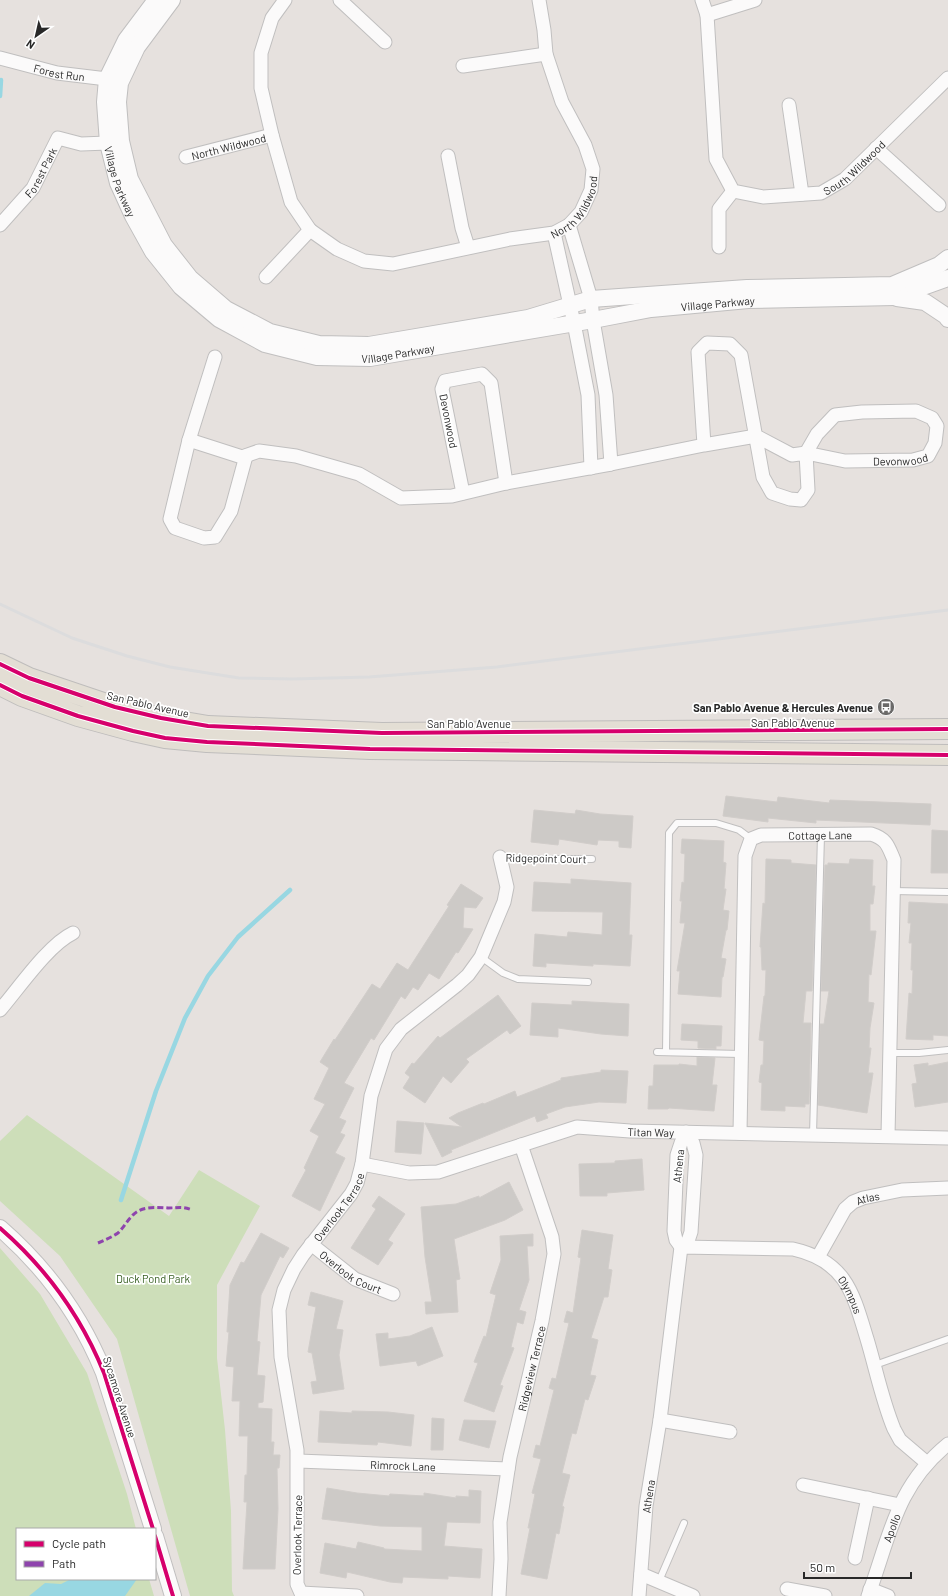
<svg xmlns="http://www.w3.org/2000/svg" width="948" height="1596" font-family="Barlow,sans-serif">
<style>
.green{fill:#cddeb9}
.water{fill:#98d7e2}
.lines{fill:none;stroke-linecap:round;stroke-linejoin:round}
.stream{stroke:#98d7e2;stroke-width:4.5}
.building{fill:#cdcac7;stroke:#d1cdca}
.service-casing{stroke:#c0bfbf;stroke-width:8}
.minor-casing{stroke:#c0bfbf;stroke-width:15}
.tertiary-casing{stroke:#c0bfbf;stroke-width:18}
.primary-casing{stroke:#bfbdbc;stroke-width:22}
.service{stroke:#fbfafa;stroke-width:6}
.minor{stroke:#fbfafa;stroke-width:13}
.tertiary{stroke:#fbfafa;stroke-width:16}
.primary{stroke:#e3ded4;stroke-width:20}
.rail{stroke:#dcdcdd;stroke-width:3}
.quiet{stroke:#8e44ad;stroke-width:3;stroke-dasharray:6 3;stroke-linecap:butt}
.cycleway-casing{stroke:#fff;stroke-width:6}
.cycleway{stroke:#d6006c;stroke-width:4}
.labels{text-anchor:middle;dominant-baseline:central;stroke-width:3.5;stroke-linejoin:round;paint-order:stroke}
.street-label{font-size:11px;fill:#282828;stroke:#fff}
.poi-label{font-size:11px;font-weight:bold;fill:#282828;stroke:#fff;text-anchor:end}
.park-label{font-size:11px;fill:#345d1f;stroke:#fff}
</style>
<rect width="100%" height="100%" fill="#e6e1de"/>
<path class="green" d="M27 1115 169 1216 199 1170 260 1206 217 1285V1358L225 1430 231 1511 232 1591 234 1596H190L117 1339 60 1256 0 1201V1141Z
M0 1248 40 1294 87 1373 127 1494 136 1529H17V1579H149L154 1596H0Z"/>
<path class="water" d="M71 1579H137L125 1596H29L45 1583 61 1584Z"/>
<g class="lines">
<path class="stream" d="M0 96 1 80
M121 1200 156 1091 185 1018 208 976 238 937 290 890"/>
</g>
<path class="building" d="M726 796 777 802 778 797 829 803 830 800 931 804 930 825 816 820V823L768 818V822L723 816Z
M534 810 575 814 576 810 600 814 633 816 631 848 619 847V841L598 840 597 845 559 839 558 845 531 842Z
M932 830 948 831V873H931Z
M682 839 724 841 723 862 726 863 724 889H726L723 910 729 911 727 930H726L721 958 726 959 723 977H722L721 997 678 994 680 971H677L685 923H680L682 901H680L682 882 684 883 685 854 681 853Z
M766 859 791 860V863L816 865 812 991H806L803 1023H811L809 1104H805V1107L785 1106V1111L761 1110 762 1083 759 1082 761 1065H763L764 1041 759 1040 764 996H765L766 970H762L761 947H760L763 903 765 904Z
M850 859 873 860 872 886H875L873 904H870V931H876L871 975 869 974 868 1002 874 1003 870 1028 869 1048H871L868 1073H873L867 1113 818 1105 820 1024H824L829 991H821L825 865H828V863L849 864Z
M571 879 631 883 629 935H632L630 966 593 964V966L546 963V967L533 966 535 934 567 937 568 932 602 935 603 912 532 911 534 882 571 884Z
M461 884 483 898 476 908 464 907 463 928 473 929 458 953 456 952 439 979 429 973 418 990 413 987 405 999 401 996 374 1040 371 1038 344 1083 354 1088 339 1118 346 1121 340 1133 345 1135 335 1153 345 1158 320 1211 292 1196 306 1170 304 1168 319 1136 310 1131 325 1104 314 1099 329 1068 320 1062 334 1039 335 1040 372 984 380 989 397 963 408 970 449 906 447 905Z
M909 902 948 904V1036L933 1035V1040L906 1039 909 993 912 994 913 970H911L912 943H909L911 923H908Z
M498 995 521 1026 510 1034 507 1030 466 1059 469 1062 451 1083 443 1076 425 1103 403 1088 410 1077 405 1073 412 1063 414 1064 438 1036 440 1038Z
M572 1001 629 1004 628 1036 601 1034 558 1028V1037L530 1035 532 1003 572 1005Z
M682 1024 722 1026 721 1046H716V1049L698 1048V1041L681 1040Z
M697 1057 715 1058 712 1085H717L714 1111 669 1108 668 1109H648L649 1086H653L654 1065H679V1064L697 1066Z
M948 1062V1102L915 1107 912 1084 917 1083 914 1065 928 1063V1066Z
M601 1070 628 1071 626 1103 599 1102 565 1107 546 1114 548 1118 537 1122 535 1116 451 1150 452 1152 442 1157 425 1123 462 1127 449 1118 458 1113 483 1103 484 1104 515 1091 517 1097 561 1080V1078L601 1072Z
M397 1121 424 1123 421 1154 395 1152Z
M642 1159 644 1190 607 1193V1196H580L579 1164 615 1163V1161Z
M509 1182 523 1210 505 1220 454 1239 460 1279 456 1280 458 1312 426 1314 425 1302H432L425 1257 421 1207 456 1204 479 1196V1198Z
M379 1196 405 1214 388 1240 393 1243 378 1265 351 1248 376 1209 372 1206Z
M582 1230 613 1235 608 1269 612 1270 608 1297H604L591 1338 598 1340 590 1375 596 1376 588 1400 585 1399 576 1434 572 1433 562 1473 570 1475 562 1506 564 1507 559 1534 556 1533 547 1579 521 1574 530 1528H528L535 1494 532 1493 541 1459 533 1457 536 1445 540 1446 554 1390 549 1388 552 1378 556 1379 569 1323 564 1322 567 1311 573 1313 581 1258 578 1257Z
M261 1233 289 1248 283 1258 280 1256 261 1295 257 1341 260 1342 257 1375 265 1376 263 1402 258 1403V1408L272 1409 271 1442H274L273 1455H280L279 1468H277L278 1509 275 1569H243L247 1502H244L245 1475H247L248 1436H239L240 1401H232L234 1367 226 1366 229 1332H227L230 1285 241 1262 244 1263Z
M533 1234V1246H527L529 1280 519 1310 526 1312 523 1324 517 1322 511 1347 514 1348 500 1385 503 1386 494 1412 464 1401 478 1363 474 1362 484 1336 486 1337 496 1295 490 1293 501 1260 500 1236Z
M311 1292 343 1301 336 1329 343 1330 339 1355 344 1389 313 1394 311 1382 317 1381 312 1353 308 1352 316 1307 308 1305Z
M432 1327 443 1356 418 1366 416 1361 380 1366 376 1334 388 1333V1339L410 1336Z
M320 1411 352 1413V1411L388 1412 414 1415 411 1446 378 1442 377 1445 318 1442Z
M432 1418 444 1419 443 1450H431Z
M464 1420 496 1421 489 1448 459 1440Z
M327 1488 357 1493 389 1496 390 1494 424 1496V1493L456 1498V1496L469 1497V1490L481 1491 480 1523 447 1522 444 1546 482 1549 480 1578 448 1576V1579L403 1577 402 1583 390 1582 347 1572 346 1578 320 1573 325 1543 356 1549 358 1542 384 1548V1549L422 1551V1527L380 1526 322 1519Z"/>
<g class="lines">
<defs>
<path id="service" d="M500 857 513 859H592
M892 891 948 892
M481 957 503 973 518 979 588 982
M657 1052 740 1054
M666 1052 669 833 677 823H716L739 830 751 839
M890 1053H919L948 1050
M813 1135 821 835
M875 1365 948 1339
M659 1581 684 1523"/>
<g id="minor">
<path d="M285 0 272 18 261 53V88L272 135 291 202 310 230"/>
<path d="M340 0 385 42"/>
<path id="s1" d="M702 0 707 15 716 159 733 191 763 197 821 193 845 179 948 78"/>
<path d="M707 15 755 0"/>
<path id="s2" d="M0 58 57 73 107 79 116 82"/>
<path d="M463 66 546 54"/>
<path d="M789 105 802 194"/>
<path d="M876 148 939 205"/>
<path d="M448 156 462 228 468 247"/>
<path id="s3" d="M186 157 272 135"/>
<path id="s4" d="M0 225 33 188 58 138 81 144 108 143"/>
<path d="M569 225 591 299 593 320 606 395 611 464"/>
<path d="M554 233 574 323 588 395 591 468"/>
<path d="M719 247V209L733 191"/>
<path id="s5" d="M266 277 310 230 337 249 364 261 393 264 510 239 554 233 569 225 581 212 591 190 593 169 585 145 562 102 546 54 544 30 539 0"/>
<path d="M215 357 189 440 170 519 175 528 204 538 215 537 231 511 246 456"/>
<path id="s6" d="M189 440 242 457 259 451 296 456 359 474 401 498 452 496 506 483 611 464 704 445 756 436 792 455 806 453 845 461 913 460 928 456 935 443 937 426 932 418 916 411 862 412 835 415 817 434 806 453 808 490 801 500 790 499 772 493 763 477 741 355 730 344 707 343 698 352 704 445"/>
<path d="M463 493 442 389 445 381 482 374 491 383 506 483"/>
<path d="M0 1010C19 988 48 945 73 933"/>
<path d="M686 1132 693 1143 696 1155 691 1232 688 1241 681 1247 676 1240 674 1231 677 1155 681 1143Z"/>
<path id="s7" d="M740 1133 745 856 751 839 761 835 871 834C887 839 888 846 894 860L888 1136"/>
<path id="s8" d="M362 1164 409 1173 438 1172 577 1127 630 1131 948 1138"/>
<path id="s9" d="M311 1244 355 1279 393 1294"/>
<path id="s10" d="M818 1257 845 1209 853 1202 863 1198 902 1190 948 1188"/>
<path d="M660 1420 730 1432"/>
<path id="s11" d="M298 1461 508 1469"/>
<path d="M803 1485 900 1505"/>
<path d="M855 1558 868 1498"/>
<path d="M641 1574 693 1596"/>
<path d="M787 1589 825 1596"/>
<path d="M870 1589 888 1596"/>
<path id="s12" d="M357 1596 301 1593 297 1584V1450L281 1357 279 1310 284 1290 294 1269 303 1255 351 1194 357 1183 362 1164 371 1096 386 1049 401 1029 457 985 468 975 481 957 504 902 507 887 500 857"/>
<path id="s13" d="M499 1596 501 1559 500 1522 510 1457 542 1321 554 1254 552 1237 521 1145"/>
<path id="s14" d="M639 1596 646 1506 660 1420 681 1247 793 1249C846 1261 853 1293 867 1339 876 1369 882 1400 894 1429L900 1440 927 1463"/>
<path id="s15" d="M868 1596C890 1537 895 1487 948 1444"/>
</g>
<g id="tertiary">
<path id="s16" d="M156 0 126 40 107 79 105 102 108 143 118 183 133 216 153 252 181 287 219 319 265 344 317 357 370 358 593 320 651 309 748 300 895 297 948 278"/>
<path d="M172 0 137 47 120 83 118 102 121 141 130 179 164 245 190 278 226 309 270 332 319 344 369 345 528 318 591 299 747 288 892 285 939 265 948 258"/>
<path d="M897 298 925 302 946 316 948 319"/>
<path d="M0 1228C46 1268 81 1316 104 1373L153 1529"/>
<path d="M155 1536 173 1596"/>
</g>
<path id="primary" d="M0 664 29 678 115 707 161 718 208 726 382 733 948 729
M0 685 22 696 78 716 133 731 165 738 207 742 370 749 948 755"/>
</defs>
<use href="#service" class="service-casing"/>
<use href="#minor" class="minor-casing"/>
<use href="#tertiary" class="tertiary-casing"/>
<use href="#primary" class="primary-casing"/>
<use href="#service" class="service"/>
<use href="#minor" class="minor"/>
<use href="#tertiary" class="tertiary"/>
<use href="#primary" class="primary"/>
<path class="rail" d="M0 604 72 638 127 656 170 667 239 678 292 679 369 677 497 667 948 610"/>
<path class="quiet" d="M98 1243C105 1240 112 1237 118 1233 124 1227 127 1221 132 1216 140 1206 156 1207 168 1208 178 1208 182 1206 192 1210"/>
<defs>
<path id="cycleway" d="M0 664 29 678 115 707 161 718 208 726 382 733 948 729
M0 685 22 696 78 716 133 731 165 738 207 742 370 749 948 755
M0 1228C46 1268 81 1316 104 1373L153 1529
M155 1536 173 1596"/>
</defs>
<use href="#cycleway" class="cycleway-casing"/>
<use href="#cycleway" class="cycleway"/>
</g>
<defs>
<symbol id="bus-disc" viewBox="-11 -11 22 22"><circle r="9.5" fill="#6a6968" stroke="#fff"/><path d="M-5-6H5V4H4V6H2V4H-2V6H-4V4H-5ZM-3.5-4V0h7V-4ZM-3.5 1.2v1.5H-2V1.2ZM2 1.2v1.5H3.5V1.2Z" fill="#fff"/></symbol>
</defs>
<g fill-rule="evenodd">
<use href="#bus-disc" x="876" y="697" width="20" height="20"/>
</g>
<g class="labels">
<g class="street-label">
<text stroke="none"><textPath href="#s2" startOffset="61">Forest Run</textPath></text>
<text stroke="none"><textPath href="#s3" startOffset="44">North Wildwood</textPath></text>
<text stroke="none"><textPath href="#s1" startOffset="327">South Wildwood</textPath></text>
<text stroke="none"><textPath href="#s4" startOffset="67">Forest Park</textPath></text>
<text stroke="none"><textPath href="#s16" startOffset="198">Village Parkway</textPath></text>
<text stroke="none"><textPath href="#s5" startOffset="355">North Wildwood</textPath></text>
<text stroke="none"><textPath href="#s16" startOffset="882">Village Parkway</textPath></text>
<text stroke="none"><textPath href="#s16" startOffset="558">Village Parkway</textPath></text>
<text transform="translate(449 421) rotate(79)">Devonwood</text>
<text stroke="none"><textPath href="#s6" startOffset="736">Devonwood</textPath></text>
<text transform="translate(148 704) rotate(13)">San Pablo Avenue</text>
<text x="793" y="722">San Pablo Avenue</text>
<text x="469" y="723">San Pablo Avenue</text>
<text stroke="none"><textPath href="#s7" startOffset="365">Cottage Lane</textPath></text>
<text transform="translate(546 858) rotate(1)">Ridgepoint Court</text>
<text stroke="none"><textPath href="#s8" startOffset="297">Titan Way</textPath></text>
<text transform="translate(678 1166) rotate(-84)">Athena</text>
<text stroke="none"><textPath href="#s10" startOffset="81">Atlas</textPath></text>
<text stroke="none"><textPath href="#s12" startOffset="462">Overlook Terrace</textPath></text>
<text stroke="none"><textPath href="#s9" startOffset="49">Overlook Court</textPath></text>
<text stroke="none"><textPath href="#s14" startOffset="541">Olympus</textPath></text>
<text stroke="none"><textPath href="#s13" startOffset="231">Ridgeview Terrace</textPath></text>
<text transform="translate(120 1397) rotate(72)">Sycamore Avenue</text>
<text stroke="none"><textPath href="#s11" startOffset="105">Rimrock Lane</textPath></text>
<text stroke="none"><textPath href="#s14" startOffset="100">Athena</textPath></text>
<text stroke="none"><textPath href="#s15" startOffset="72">Apollo</textPath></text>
<text transform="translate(297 1535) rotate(-89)">Overlook Terrace</text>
</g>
<g class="poi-label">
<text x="873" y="707">San Pablo Avenue &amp; Hercules Avenue</text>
</g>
<g class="park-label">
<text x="153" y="1278">Duck Pond Park</text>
</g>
</g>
<rect x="16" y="1528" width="140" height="52" fill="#ffffff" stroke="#a9a9a9"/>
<rect x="24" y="1541" width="20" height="6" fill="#d6006c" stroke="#a9a9a9"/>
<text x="52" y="1548" font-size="12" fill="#282828">Cycle path</text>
<rect x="24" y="1561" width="20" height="6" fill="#8e44ad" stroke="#a9a9a9"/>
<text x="52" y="1568" font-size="12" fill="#282828">Path</text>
<g transform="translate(36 36) rotate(214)" stroke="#ffffff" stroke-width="3" paint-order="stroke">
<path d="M0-3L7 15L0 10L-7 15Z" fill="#282828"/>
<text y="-6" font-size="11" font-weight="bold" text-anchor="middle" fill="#282828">N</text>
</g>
<path d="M804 1572v6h107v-6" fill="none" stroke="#282828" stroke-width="2"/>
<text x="810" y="1572" font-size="12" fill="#282828" stroke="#ffffff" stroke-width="3" paint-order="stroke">50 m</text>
</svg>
